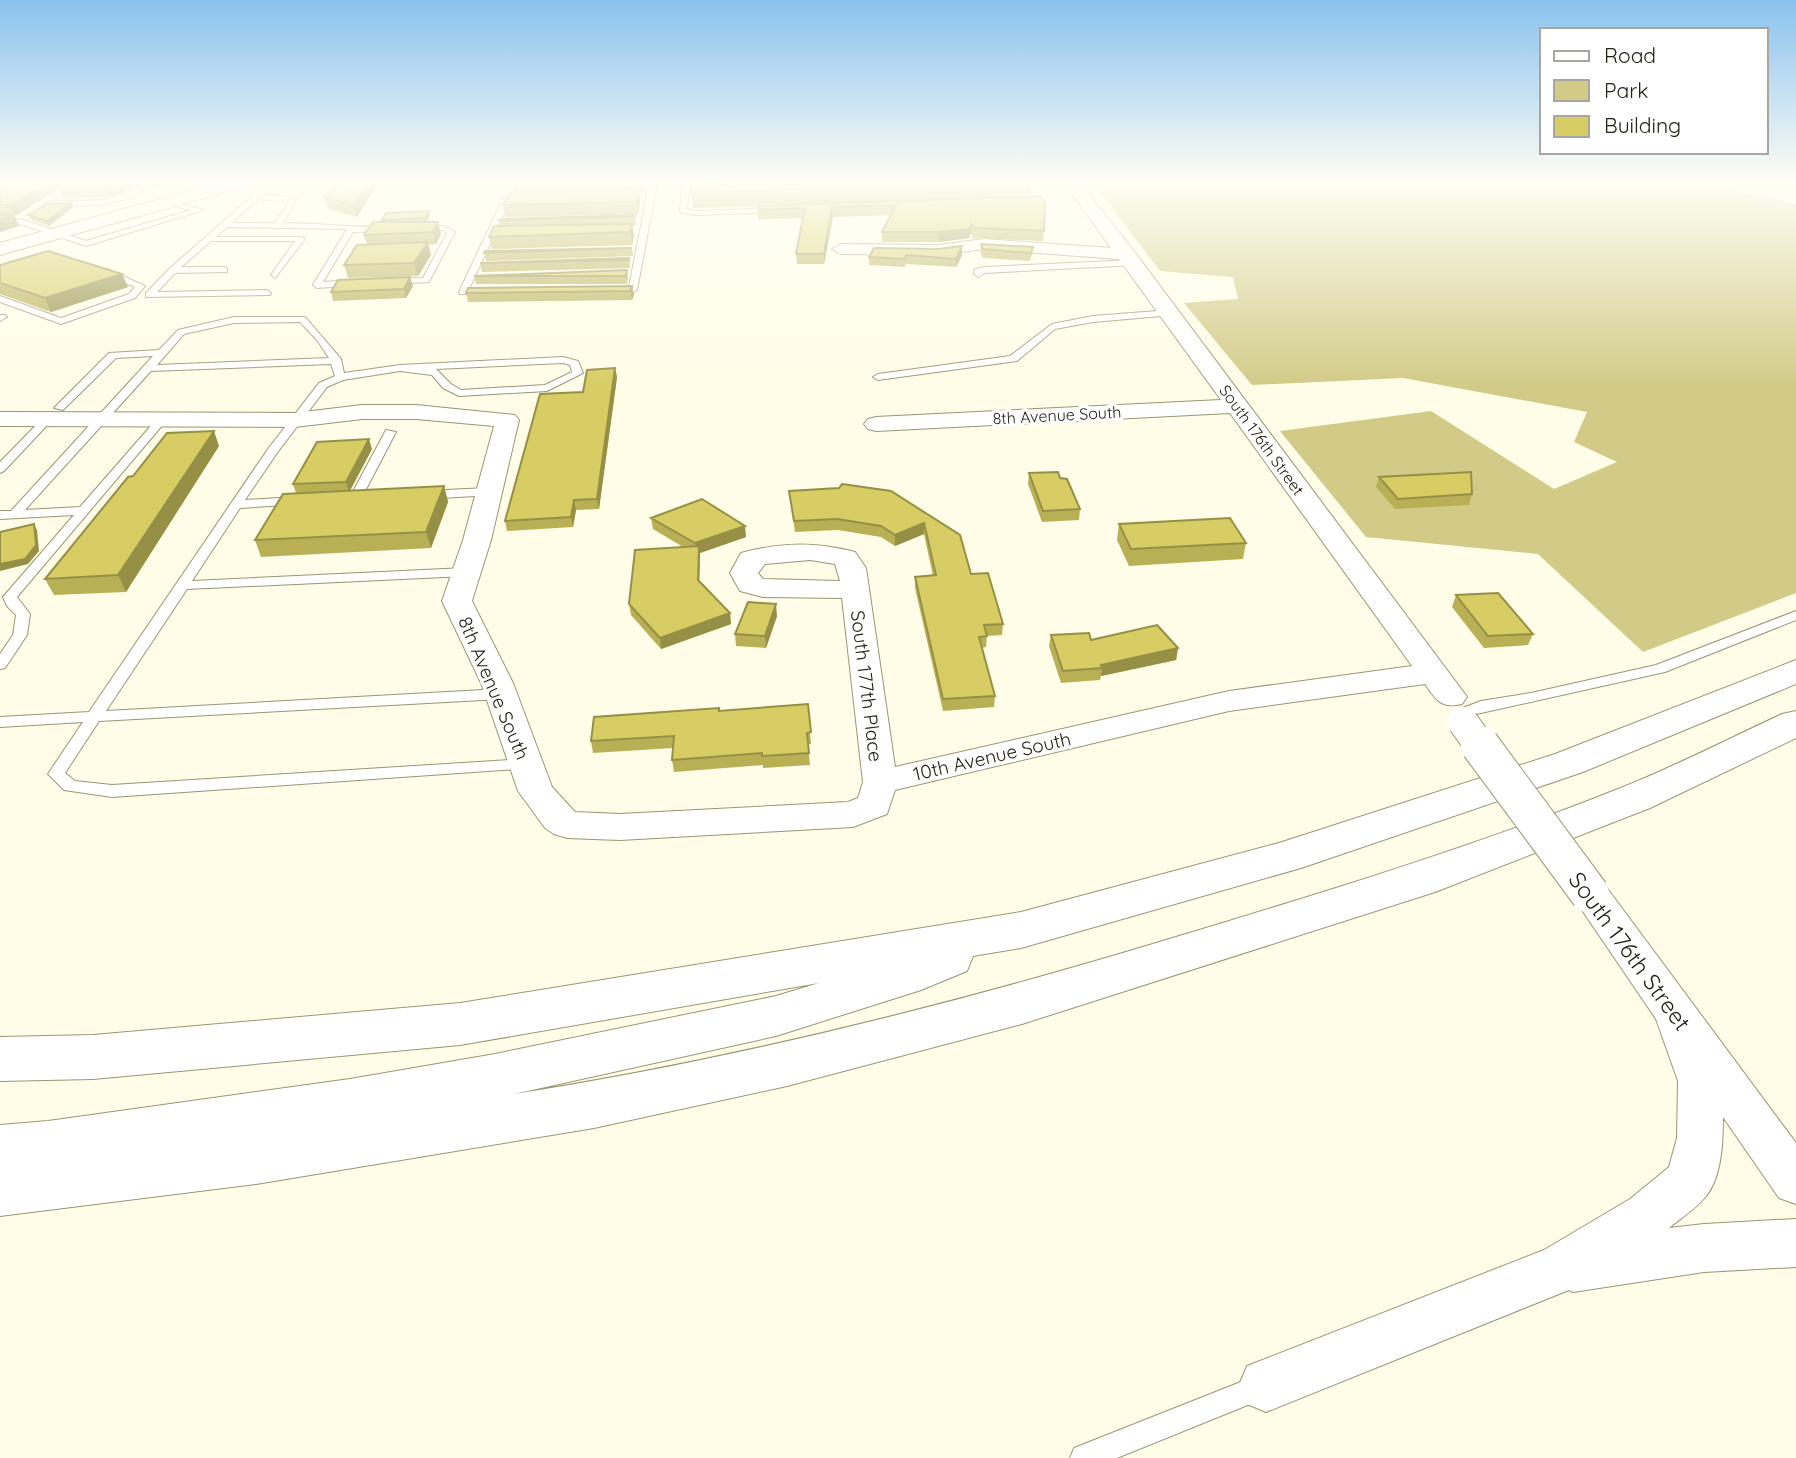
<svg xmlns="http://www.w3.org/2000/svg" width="1796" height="1458" font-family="Quicksand,sans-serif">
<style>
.green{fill:#d1cb87}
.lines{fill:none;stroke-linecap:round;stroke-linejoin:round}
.service-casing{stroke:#999673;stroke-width:2}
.minor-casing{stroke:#999673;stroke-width:2}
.primary-casing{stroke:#999673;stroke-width:2}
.motorway-casing{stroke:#999673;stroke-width:2}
.service{fill:#fff;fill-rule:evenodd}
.minor{fill:#fff;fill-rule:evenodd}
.primary{fill:#fff;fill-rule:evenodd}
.motorway{fill:#fff;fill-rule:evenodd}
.minor-bridge-far1-casing{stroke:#999673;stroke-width:32;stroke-linecap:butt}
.minor-bridge-casing{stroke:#999673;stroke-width:40;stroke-linecap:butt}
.minor-bridge-far1{stroke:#fff;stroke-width:30}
.minor-bridge{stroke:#fff;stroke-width:38}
.wall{fill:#b9b056}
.shaded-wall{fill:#969046}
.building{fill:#d7cd64;stroke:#969046;stroke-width:2}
.labels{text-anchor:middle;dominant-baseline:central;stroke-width:7;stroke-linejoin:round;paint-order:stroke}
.far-street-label{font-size:16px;fill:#222113;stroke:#fff}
.street-label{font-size:19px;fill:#222113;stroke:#fff}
.near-street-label{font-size:23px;fill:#222113;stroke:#fff}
</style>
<rect width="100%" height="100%" fill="#fffde7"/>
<path class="green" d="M1094 184H1720L1741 192 1796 204V593L1643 652 1538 554 1366 537 1280 431 1431 411 1554 489 1617 462 1574 442 1587 412 1403 378 1252 385 1184 303 1238 299 1233 277 1160 271Z"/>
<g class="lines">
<defs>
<path id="service" d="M143 184H151C122 210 85 205 49 205L45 203 49 201C84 200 113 205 143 184Z
M240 184H248L261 191V194L297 198 283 223C319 223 353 228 389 227L393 229 389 231 353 232 323 282 356 280 359 281V285L317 288 313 285 347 229 227 227 216 237H301L305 239 275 278 271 275 295 241H211L181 267H224L227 268V272L175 273 157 292 267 290 271 293 270 295 146 297V293L170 268 249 199 254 194ZM258 199 289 202 275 223H232Z
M510 184H518L469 289H487L491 292 487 295 460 294 459 292Z
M649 184H657L637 290 633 293 608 292V288L629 287Z
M682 184H690L687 209 695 211 779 208 783 210 779 212 695 215 680 212Z
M1025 184H1032L1043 203 1023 204V200L1035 199Z
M166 200 204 210 86 246 17 223H0V219H21L86 241 191 210 166 204Z
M416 226H444L455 232 429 282 390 284 389 282 393 279 423 278 447 233 442 230H419Z
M1133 260 1137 263 1136 265 985 273 978 277 974 274 975 269 985 267Z
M101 269H107L145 286 135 298 61 324 0 302V296L61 318 129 294 135 287 101 273Z
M1170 310 1175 313 1173 315 1093 322 1055 329 1017 361 878 380 873 377 878 374 1010 356 1052 324 1093 316Z
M0 315H5L7 317 0 321Z
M234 317H305L341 359 344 373 400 365 563 357 578 361 583 373 547 391 459 396 443 388 432 375 400 371 343 380 327 387 277 453 245 500 297 497 301 498V504L240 508 192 581 466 568 473 572 466 576 187 589 106 711 501 689 509 694 501 699 99 721 65 773 75 781 112 785 526 759 534 764 532 768 112 797 64 790 48 774 83 722 0 727V717L89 712 268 449 319 383 335 376 331 364 151 371 25 510 80 507 156 420 165 422 17 597 30 614 27 635 5 668 0 669V654L13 635 16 615 7 606 3 597 74 515 0 519V511H11L153 356 116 358 63 410 54 408 109 353 159 350 178 330ZM300 322 317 340 329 358 157 365 184 334 234 323ZM563 363 570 365 572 372 545 385 461 390 451 384 436 369Z
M43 418 52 420 4 471 0 473V462Z
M386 430 396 432 362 497 356 501 352 500 350 497Z
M488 488 492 489V495L424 499 418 495 424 491Z
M1796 611V620L1665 672 1472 715 1469 726 1463 727 1455 722 1460 709 1481 701 1531 693 1656 665Z
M1261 1374 1270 1378 1274 1387 1270 1396 1117 1458H1070L1074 1448Z"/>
<path id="minor" d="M1065 184H1081L1133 250 1462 690 1467 697 1462 704C1441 709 1436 700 1425 684L1229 711 895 790 887 814 853 827 620 840 567 838 554 834 545 828 518 791 481 683 442 601 463 540 494 426 416 419H362L295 427 0 426V412L295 413 362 405H416L515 415 519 420 491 540 472 601 513 683 552 787 575 812 620 814 848 802 858 798 863 782 842 598 763 597 740 591 730 573 741 553C781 542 815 542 855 552L866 568 895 767 1229 691 1412 666 1230 413 876 431 868 429 864 424 868 419 876 417 1221 400 1119 259 984 249 938 255 841 254 832 249 841 244 938 245 984 239 1111 248ZM810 560 835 564 840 581 763 579 758 573 765 564Z
M1590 880 1604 884 1796 1143V1204L1779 1198 1723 1117C1723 1140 1722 1177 1706 1196 1697 1208 1681 1218 1669 1228L1704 1224 1796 1219V1267L1704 1272 1573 1292 1569 1290 1266 1412 1247 1404 1239 1385 1247 1366 1544 1250 1630 1199 1669 1167 1677 1138 1678 1081 1656 1019 1571 894 1576 884Z"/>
<path id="primary" d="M215 184H243L240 188 0 255V243Z"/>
<path id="motorway" d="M1796 660V684L1583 772 1301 868 1021 948 973 956 967 971 921 990 776 1036 514 1094C738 1059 959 1003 1176 937 1325 892 1473 847 1618 789 1674 767 1728 739 1782 714L1796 711V738L1650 808 1435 892 1022 1024 787 1086 594 1128 256 1184 0 1216V1125L48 1121 350 1079 495 1054 776 996 819 983 460 1045 93 1079 0 1081V1037L93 1035 460 1003 1021 912 1279 843 1555 754Z"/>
</defs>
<use href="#service" class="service-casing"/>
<use href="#minor" class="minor-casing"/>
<use href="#primary" class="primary-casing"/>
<use href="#motorway" class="motorway-casing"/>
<use href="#service" class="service"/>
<use href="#minor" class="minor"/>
<use href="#primary" class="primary"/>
<use href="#motorway" class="motorway"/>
<defs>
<path id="minor-bridge-far1" d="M1463 722 1481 747"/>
<path id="minor-bridge" d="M1480 745 1590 894"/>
</defs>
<use href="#minor-bridge-far1" class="minor-bridge-far1-casing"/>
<use href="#minor-bridge" class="minor-bridge-casing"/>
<use href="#minor-bridge-far1" class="minor-bridge-far1"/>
<use href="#minor-bridge" class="minor-bridge"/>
</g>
<path class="wall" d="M0 184H141L111 197 64 198 60 188 14 216 19 226 0 232Z
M148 184H168L163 188H150Z
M339 184H378L357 217 328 209 324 197Z
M514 184H642L643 186 642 192H639L640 201 638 214 506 217 503 205 515 193Z
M693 184H1031L1030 197 1045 203 1043 241 973 238 971 233 969 238 938 242H882V232L891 215 833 217 824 264H797L796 254 803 218 758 219V206L693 208 691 192 693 187Z
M71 203 73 207 49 226 30 219 28 215Z
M430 215 426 222 441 234 436 244 428 245 431 255 418 276 348 278 344 265 367 245 364 235 382 222V220Z
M635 215 636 223V225L632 226 634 236 632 245 492 249 489 237 500 226 499 220Z
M981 244 1033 247 1032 255 1030 261 983 258 980 252Z
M632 248 633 256 486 261 484 253Z
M962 255 956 267 906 264 905 267 869 265V257Z
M629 258 630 268 482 272 480 263Z
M0 265 128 287 51 312 0 294Z
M627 270 628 279 627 284H476L474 276Z
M413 286 406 298 333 301 331 292Z
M632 286 634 295 632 300 468 302 466 293Z
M615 368 617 377 599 509 576 510 573 527 507 531 505 521 583 392Z
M219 446 126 592 54 595 45 579 133 476Z
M372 449 350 491 444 486 448 502 431 548 261 557 255 540 296 493 293 484Z
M1029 473 1060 478 1080 509 1079 520 1042 522 1028 484Z
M1379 477 1472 494 1469 505 1395 509 1376 487Z
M789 491H891L971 574 1003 624 1002 635 987 636 986 647 982 648 995 696 994 707 943 711 915 588V577L933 576 924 534 895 546 881 537 838 530 795 532Z
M651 518 746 537 700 553 699 582 730 613 731 624 661 649 631 615 629 604 683 547 653 529Z
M1119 524 1246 543 1243 559 1129 566 1117 540Z
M1456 595 1533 634 1528 645 1484 648 1452 607Z
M777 616 766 648 736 646 735 634Z
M1051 635 1091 640 1178 648 1176 660 1101 676 1100 680 1061 683 1049 646Z
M808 704 811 744H808L810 765 763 768V765L674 772 672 760 673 748 593 753 591 741 719 711Z"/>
<path class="shaded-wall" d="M46 184H67L59 187 60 188 15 216 10 205Z
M113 184H141L111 197 106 187Z
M368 184H378L357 217 353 205Z
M639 189 640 201 638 214 636 202Z
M71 203 73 207 49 226 47 221Z
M832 207 833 217 824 264V254Z
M429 211 430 215 426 223 425 218Z
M14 215 19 226 0 232V219Z
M438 222 441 234 436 244 433 232Z
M632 224 634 236 632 245 630 232Z
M971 224V233L969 238 938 242V232Z
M428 242 431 255 418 276 414 263Z
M962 246V255L956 267V259Z
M122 274 128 287 51 312 45 298Z
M410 277 413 286 406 298 404 289Z
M632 286 634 295 632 300 630 291Z
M615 368 617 377 599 509 597 499Z
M214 431 219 446 126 592 118 575Z
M369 439 372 449 349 492 346 482Z
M444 486 448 502 431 548 426 532Z
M574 500 576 510 573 527 571 517Z
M924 523V534L895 546V535Z
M34 524 37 530 39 551 28 564 0 571V564Z
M745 526 746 537 700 553 699 591 695 543Z
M776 604 777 616 766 648 765 636Z
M730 613 731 624 661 649 660 638Z
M1178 648 1176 660 1101 676 1102 668 1101 665Z"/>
<path class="building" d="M0 184H46L10 205H0Z
M65 184H113L106 187H59Z
M339 184H368L353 205 324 197Z
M795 184H966L691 192V187Z
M639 189 636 202 503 205 509 193Z
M1041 196 1045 203 1044 231 974 228 971 224 969 229 938 232H882L896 205 832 207 824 254H796L805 208 758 210V206Z
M71 203 47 221 28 215 47 204Z
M429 211 425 218 382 220 386 213Z
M0 215H14L0 219Z
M635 215 634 217 499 220 500 219Z
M373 222H438L433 232 364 235Z
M632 224 630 232 489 237 494 226Z
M428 242 414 263 344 265 357 245Z
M981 244 1033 247 1031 253 983 249Z
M962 246 956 259 906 255 905 259 869 257 874 248 938 249Z
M632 248 484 253 485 251Z
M48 251 122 274 45 298 0 283V265Z
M629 258V260L480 263Z
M627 270 626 276H474Z
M410 277 404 289 331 292 338 280Z
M632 286 630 291 466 293 468 288Z
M615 368 597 499 574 500 571 517 505 521 540 394 583 392 587 370Z
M214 431 118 575 45 579 128 477 133 476 167 433Z
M369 439 346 482 293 484 317 442Z
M1058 472 1060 478 1067 479 1080 509 1043 511 1029 473Z
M1471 472 1472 494 1398 499 1379 477Z
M842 484 891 491 960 535 971 574 988 573 1003 624 984 625 987 636 979 637 995 696 943 699 915 577 936 575 924 523 895 535 881 526 837 519 794 521 789 491 839 488Z
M444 486 426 532 255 540 283 494Z
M702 499 745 526 695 543 651 518Z
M1230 518 1246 543 1131 549 1119 524Z
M34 524 36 545 25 559 0 564V532Z
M699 546 698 580 730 613 660 638 629 604 635 550Z
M1498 593 1533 634 1488 636 1456 595Z
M748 602 776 604 765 636 735 634Z
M1157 625 1178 648 1101 665 1102 668 1063 671 1051 635 1089 633 1091 640Z
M808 704 811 732 807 733 809 753 762 756V753L672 760 674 736 591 741 594 717 719 708V711Z"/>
<linearGradient id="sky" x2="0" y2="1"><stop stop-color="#8ac2ef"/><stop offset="0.47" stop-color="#fffef4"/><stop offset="1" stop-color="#fffef4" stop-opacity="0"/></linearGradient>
<rect width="1796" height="388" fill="url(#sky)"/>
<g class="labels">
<g class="far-street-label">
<text transform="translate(1057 415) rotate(-3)">8th Avenue South</text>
<text transform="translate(1262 440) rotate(54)">South 176th Street</text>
</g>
<g class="street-label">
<text transform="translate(867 686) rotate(83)">South 177th Place</text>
<text transform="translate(494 688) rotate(67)">8th Avenue South</text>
<text transform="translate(992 756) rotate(-13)">10th Avenue South</text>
</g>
<g class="near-street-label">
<text transform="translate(1630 951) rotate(54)">South 176th Street</text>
</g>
</g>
<rect x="1540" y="28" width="228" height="126" fill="#ffffff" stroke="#a7a6a1" stroke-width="2"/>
<rect x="1554" y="51" width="35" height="10" fill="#ffffff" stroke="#a7a6a1" stroke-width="2"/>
<text x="1604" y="63" font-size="21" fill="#222113">Road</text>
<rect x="1554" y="80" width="35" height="21" fill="#d1cb87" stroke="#a7a6a1" stroke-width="2"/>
<text x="1604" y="98" font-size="21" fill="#222113">Park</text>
<rect x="1554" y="116" width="35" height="21" fill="#d7cd64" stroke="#a7a6a1" stroke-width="2"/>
<text x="1604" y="133" font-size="21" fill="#222113">Building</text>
</svg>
